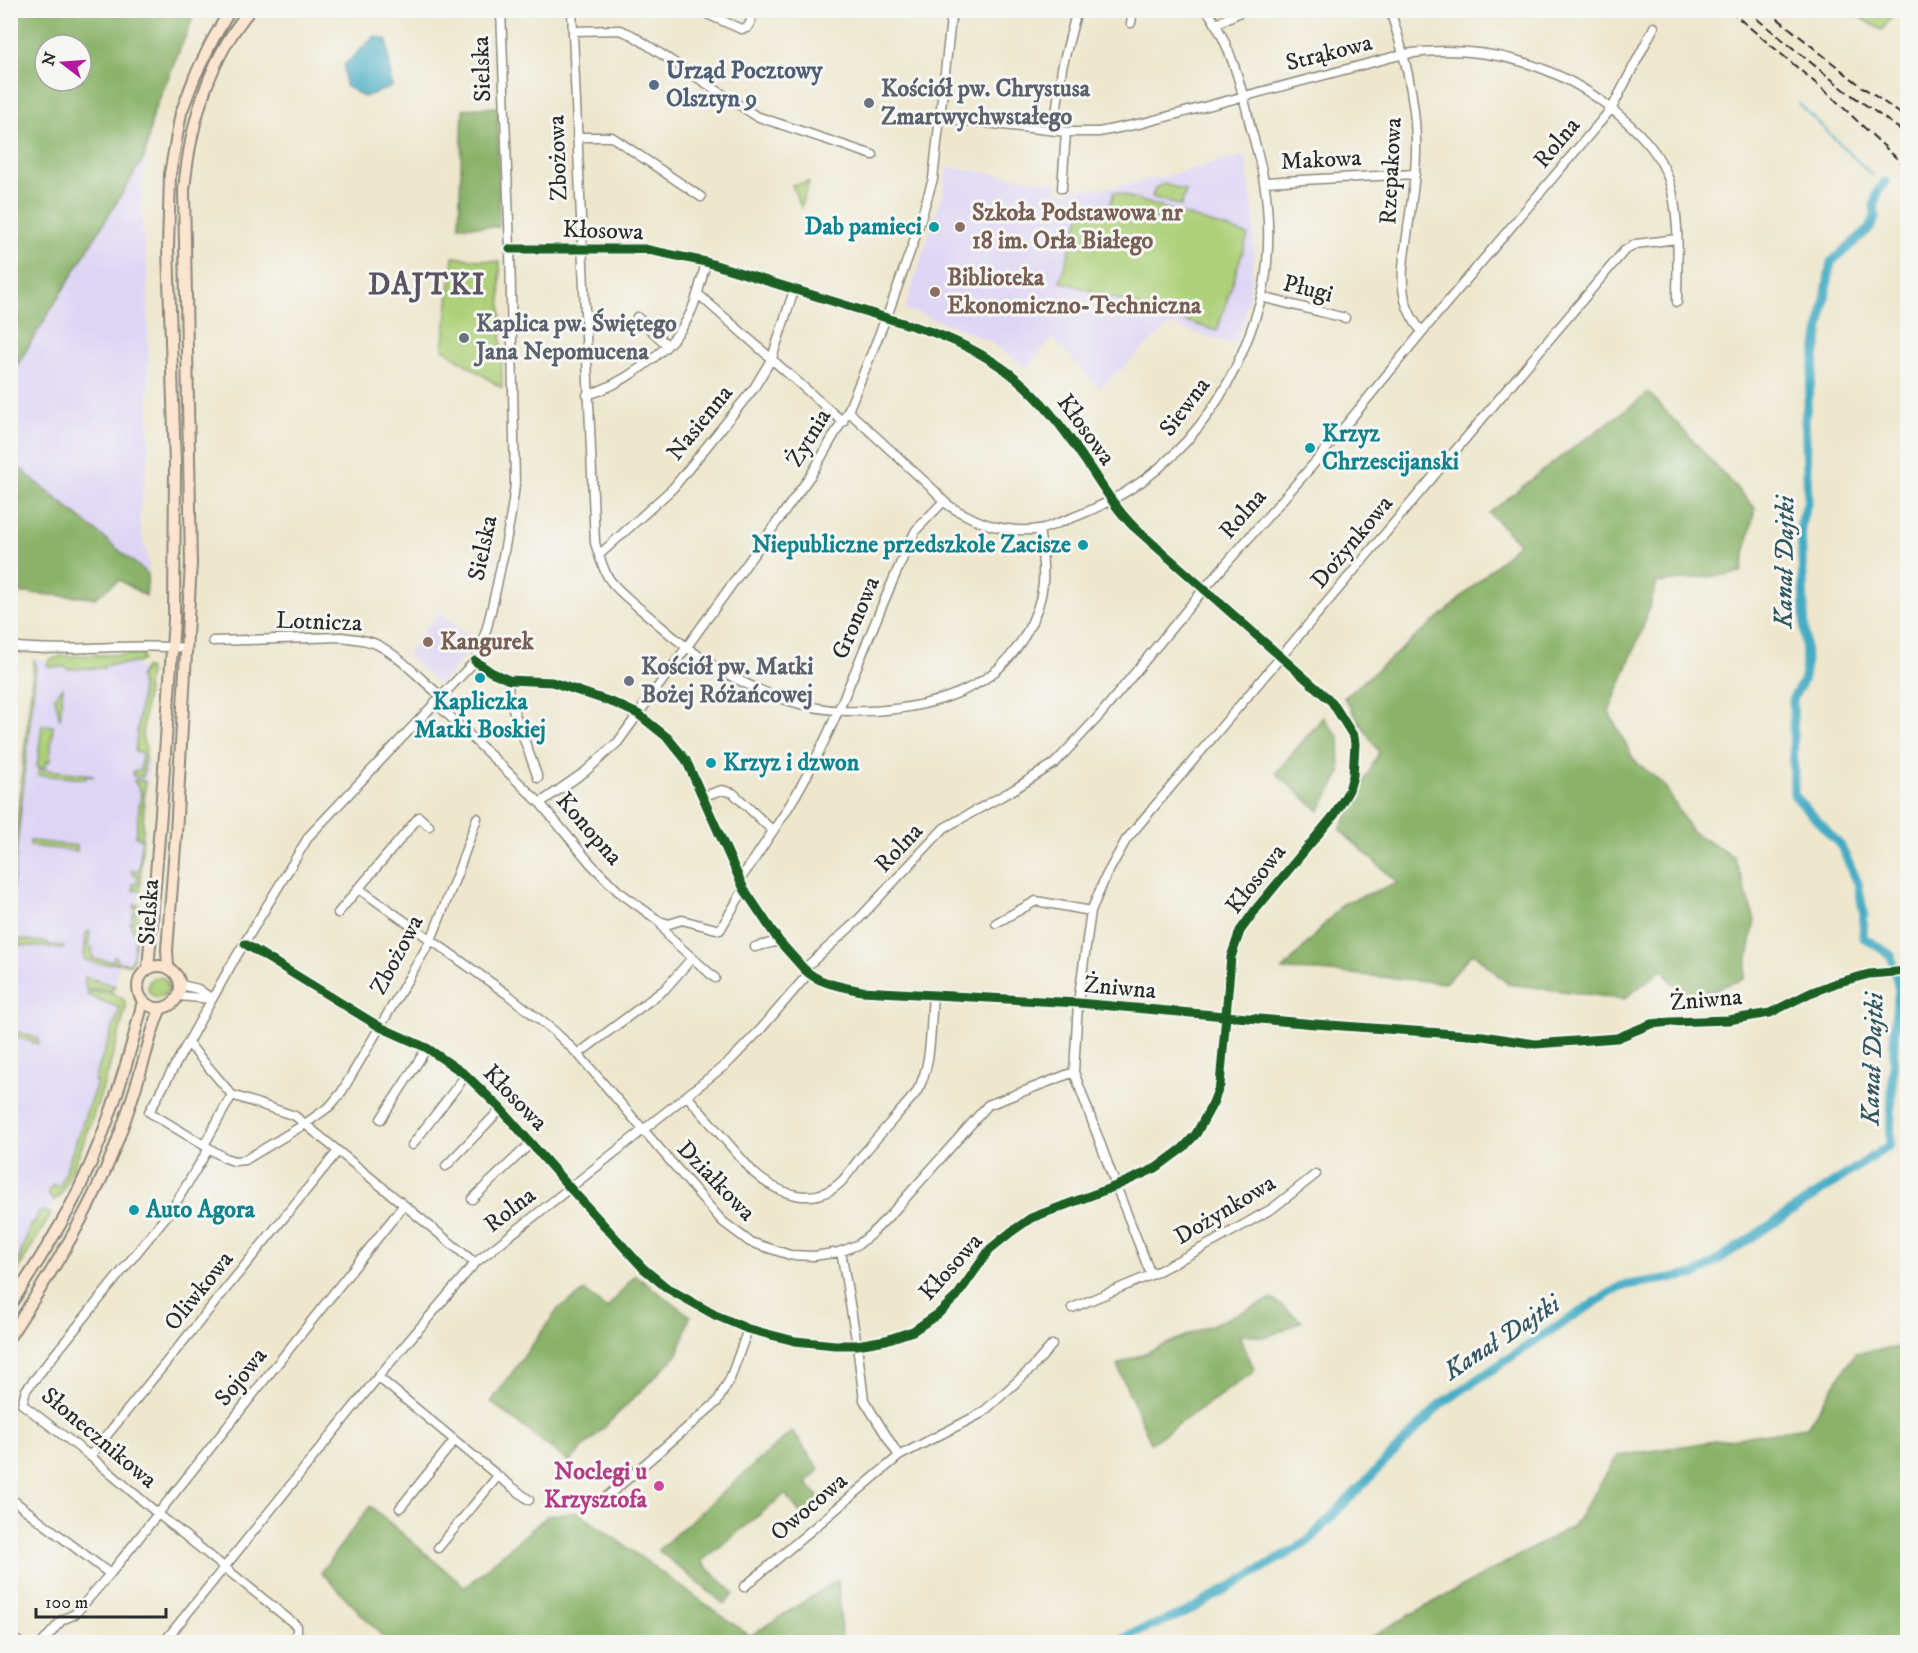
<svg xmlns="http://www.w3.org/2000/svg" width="1918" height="1653" font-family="'IM FELL DW Pica',serif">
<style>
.built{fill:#ded5f5}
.green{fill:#add079;stroke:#6c7e52;stroke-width:1.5}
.forest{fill:#8ab269;stroke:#5a6e4a;stroke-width:1.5;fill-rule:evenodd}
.water{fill:#44acc4;stroke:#386c78;stroke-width:1.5}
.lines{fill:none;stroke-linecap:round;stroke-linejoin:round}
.stream{stroke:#44acc4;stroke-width:2}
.canal{stroke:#44acc4;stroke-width:9}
.street-casing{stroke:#8c897c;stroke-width:11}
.secondary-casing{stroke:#8c897c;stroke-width:14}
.street{stroke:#fff;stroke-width:8}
.secondary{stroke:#fce5d0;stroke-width:10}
.rail{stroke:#2b2b2b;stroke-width:2;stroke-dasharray:9 4.5;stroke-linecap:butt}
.cycleway-casing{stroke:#f6f6f2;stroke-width:13}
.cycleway{stroke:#1b5e20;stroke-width:9}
.service-dot{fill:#5c6f8a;stroke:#f6f6f2;stroke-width:2}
.worship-dot{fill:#6b7280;stroke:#f6f6f2;stroke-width:2}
.culture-dot{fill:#0f9aa8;stroke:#f6f6f2;stroke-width:2}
.education-dot{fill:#8d6e63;stroke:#f6f6f2;stroke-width:2}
.hotel-dot{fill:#d1479c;stroke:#f6f6f2;stroke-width:2}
.labels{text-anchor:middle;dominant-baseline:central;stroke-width:6;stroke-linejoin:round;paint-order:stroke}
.street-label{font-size:24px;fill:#2b2b2b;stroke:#f6f6f2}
.service-label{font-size:24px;font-weight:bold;fill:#4e5e75;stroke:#f6f6f2;text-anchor:start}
.worship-label{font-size:24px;font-weight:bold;fill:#5b616d;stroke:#f6f6f2;text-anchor:start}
.education-label{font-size:24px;font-weight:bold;fill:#785e54;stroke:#f6f6f2;text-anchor:start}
.culture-label{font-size:24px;font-weight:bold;fill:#0d838f;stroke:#f6f6f2;text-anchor:start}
.hotel-label{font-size:24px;font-weight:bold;fill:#b23c85;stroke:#f6f6f2;text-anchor:end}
.water-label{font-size:26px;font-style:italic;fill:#345861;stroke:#f6f6f2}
.district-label{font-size:30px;font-weight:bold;letter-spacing:1.5px;fill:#595362;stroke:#f6f6f2}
</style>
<rect width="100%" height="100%" fill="#f6f6f2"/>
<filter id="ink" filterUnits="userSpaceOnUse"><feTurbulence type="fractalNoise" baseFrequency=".0167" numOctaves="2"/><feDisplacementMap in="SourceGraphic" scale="12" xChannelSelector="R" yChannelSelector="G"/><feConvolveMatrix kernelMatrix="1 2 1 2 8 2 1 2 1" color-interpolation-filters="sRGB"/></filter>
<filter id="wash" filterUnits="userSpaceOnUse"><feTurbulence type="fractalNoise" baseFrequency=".008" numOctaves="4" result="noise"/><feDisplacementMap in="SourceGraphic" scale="24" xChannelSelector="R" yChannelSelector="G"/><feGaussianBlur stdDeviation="1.35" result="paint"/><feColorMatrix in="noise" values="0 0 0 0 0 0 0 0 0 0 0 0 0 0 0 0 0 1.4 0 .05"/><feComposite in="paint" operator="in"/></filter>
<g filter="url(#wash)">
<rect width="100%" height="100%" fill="#eee7ce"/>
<path class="built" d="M1245 155 1254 214V253L1250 289 1243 322 1235 345 1170 325 1100 388 1052 338 1027 369 992 343 954 326 905 309 943 192 947 167 1057 183 1056 190 1068 194 1070 189 1107 188 1163 177Z
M145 156 141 212 148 276 149 448 139 521 149 565 148 574 11 461 10 375Z
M439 612 475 642 440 685 406 655Z
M34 659 60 664 132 661 144 672 137 745 148 759 140 885 133 959 131 963 127 964 119 963 113 994 125 1003 62 1186 38 1231 13 1271 11 1270 10 880Z"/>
<path class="green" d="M1848 11H1896L1882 30Z
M809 182 801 207 792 185Z
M1164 184 1186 191 1181 206 1152 197 1155 188Z
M1114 192 1248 235 1217 331 1060 281 1083 207 1107 215Z
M453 257 500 262 502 388 443 349Z
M142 654 143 660 137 663 104 665V668L67 669 66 667H49L47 665 50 660 62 656Z
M34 659 36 666 11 902V880Z
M145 668H147L149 670 142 738 146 748 143 777 133 776V771H140L142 753 135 752 142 686 139 677Z
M63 687 60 720 55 697Z
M42 725 53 726 50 759 49 762H46V767H37Z
M38 769 93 775V777L86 776V779L38 775Z
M136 779 145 782 140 891 133 890V884H137L138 875 132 874V870H139L142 839 136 837 141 791 134 781Z
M30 841 77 846V851L30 846Z
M135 904 139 905 133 959 131 964C126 965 121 963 116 963 104 964 97 965 85 960L84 957 86 933 90 931 88 947 93 948 91 954 93 955V959L113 961 114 956H116L118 962 130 963C134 956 137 939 134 932 132 929 130 926 130 922H132L133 913H137V909H134Z
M19 939 49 943V945L64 946 63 949 18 945Z
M85 977 115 986 112 990 87 989 85 987Z
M148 987a10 10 0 1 1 20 0a10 10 0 1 1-20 0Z
M87 991 111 992 124 1000 126 1007C110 1070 91 1129 64 1188L59 1197 54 1200 49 1196 48 1191 54 1185 60 1186 97 1083 94 1081 120 1008 87 995Z
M10 1029 39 1039 38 1044 11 1034Z
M44 1211 51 1214 16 1273 11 1270V1265L19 1259 31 1223 34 1224 38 1213Z"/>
<path class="forest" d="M11 10 196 11 153 114 145 156 11 375ZM45 45H81V81H45Z
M498 107 499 227 459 226 463 109Z
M1649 393 1755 508 1741 573 1657 583 1643 627 1609 712 1634 760 1664 785 1691 831 1734 857 1755 920 1744 979 1684 1000 1663 969 1624 999 1508 984 1473 953 1445 983 1320 971 1283 970 1344 903 1398 883 1340 830 1379 752 1344 698 1451 607 1519 543 1489 513 1559 458Z
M11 461 148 574 146 596 119 580 95 598 11 592Z
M1323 717 1339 738 1340 774 1319 811 1276 773Z
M635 1275 690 1316 678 1354 569 1462 491 1402 558 1309 585 1291 607 1309Z
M1272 1299 1302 1321 1267 1337 1239 1335 1255 1371 1151 1443 1117 1365Z
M1907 1346V1642H1361L1573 1526 1618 1456 1807 1427 1855 1353Z
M792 1431 819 1469 807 1483 824 1504 806 1520 785 1494 701 1562 734 1593 724 1604 658 1550Z
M370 1506 465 1587 547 1516 578 1512 750 1636 838 1580 842 1642H388L321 1572Z"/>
<path class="water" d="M375 36 387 40 392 87 364 97 345 86 344 65Z"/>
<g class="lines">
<path class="stream" d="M1798 103 1872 175"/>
<path class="canal" d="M1119 1642 1136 1632 1187 1612 1307 1542 1441 1404 1545 1334 1621 1286 1697 1274 1890 1145 1895 1017 1899 990 1891 955 1863 937 1864 915 1858 883 1841 846 1794 795 1793 698C1802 682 1804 684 1806 664L1801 524 1808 500 1805 418 1831 262 1870 228 1875 217 1874 205 1878 191 1885 182"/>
</g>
</g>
<g filter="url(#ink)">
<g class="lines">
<defs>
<path id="street" d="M572 10 595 543C599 555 602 567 608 577 616 591 645 612 658 624 698 659 747 690 800 704 856 719 940 711 989 676 1017 656 1039 618 1043 584 1044 566 1042 548 1039 529
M698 10 741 29 747 28 751 21 752 10
M1390 10C1404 53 1415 95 1416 140 1417 172 1411 204 1407 236 1404 256 1400 279 1405 300 1408 312 1414 322 1422 332
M1131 23 1133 10
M1216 24 1244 10
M573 31 620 30 632 35 756 116 873 155
M940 118 1066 132H1099L1143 123 1404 54C1483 43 1560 63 1620 116 1642 135 1659 152 1669 180 1681 218 1677 262 1677 302
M1054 130 1062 68 1077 10
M577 137H612L701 197
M1264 182 1415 174
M1062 188 1066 132
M698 294 843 422
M1261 297 1345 318
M637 317 667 345
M587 395C619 386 663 356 682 328 695 309 700 285 706 262
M848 411 936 492C944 504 955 510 968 516 988 527 1016 533 1039 529 1049 528 1059 522 1069 519 1123 499 1164 471 1200 425 1229 389 1248 344 1261 299 1270 266 1270 216 1264 182 1261 164 1256 146 1251 129 1242 88 1231 45 1207 10
M599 555 673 488 754 388 772 358 794 290
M213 641 341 637C354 639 367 639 378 645 401 657 421 680 441 696
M10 646C69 654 129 642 187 648
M475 661 491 672 509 680 552 682 614 703 638 714 668 738 686 760 744 889 779 941 804 969C819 984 842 987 862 991L1078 1003 1315 1024 1483 1036 1535 1044 1617 1038 1651 1024 1671 1022 1728 1020 1770 1013 1810 993 1836 983 1869 974 1908 971
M509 680 508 695 538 778
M435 702 540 803 591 864 618 891 659 921 670 938 715 978
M704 796 722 790 733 793 773 831
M540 803 586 771 618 742 811 475 848 411 890 308 915 238 933 179 952 10
M740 879C752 864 762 847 773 831 837 739 867 629 916 530L943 502
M358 888 507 994 554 1031 578 1054 722 1221 750 1242 790 1255 814 1256 840 1252 859 1244 870 1235 893 1212 988 1105 1074 1072
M338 913 419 817 429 826
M659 921 669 924 682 920 720 930 744 889
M996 923 1036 901 1091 911
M245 944 380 1027 427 1048 466 1075 501 1109 570 1188 643 1268 667 1288 715 1315 748 1329 795 1341 835 1345H857L886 1340 913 1331 938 1314 957 1296 990 1249 1011 1232 1031 1218 1116 1186 1156 1168 1183 1148 1196 1134 1213 1103 1220 1085 1231 957 1240 931 1256 909 1335 814 1349 790 1353 776 1355 744 1354 737 1332 702 1134 527C1113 506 1099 480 1082 456 1040 393 1005 359 932 332L706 262 644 249H510
M755 947 779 941
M804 969 856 922 944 828 1013 790 1055 763 1100 715 1204 589 1318 459 1422 332 1612 108 1654 27
M181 985 198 989 212 999
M179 996 212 999
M188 1043 232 1095 295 1116 305 1124 330 1106 341 1093 431 940 459 869 477 818
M578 1054 665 989 692 958
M687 1096 753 1172C777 1194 814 1208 841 1182 849 1174 856 1162 864 1153 881 1133 899 1113 916 1093 933 1065 930 1027 933 996
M381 1119 427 1048
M204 1145 232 1095
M412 1145 466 1075
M209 1148 172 1209 26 1390 22 1404 90 1456 157 1513 297 1626V1635L292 1642
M446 1166 501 1109
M472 1199 531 1143
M841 1251 857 1345 864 1400 899 1456
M475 1263 305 1124 245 1160 234 1161 225 1158 149 1112 230 967 309 836 475 661C486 637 491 611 497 585 504 551 512 518 515 483L510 249 501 10
M1151 1275 1215 1241 1273 1208 1316 1174
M1072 1308 1151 1275 1116 1186 1074 1072 1078 1003 1091 911 1106 876 1126 840 1624 251 1636 244 1677 239
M378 1377 498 1476 529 1500
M90 1456 338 1151
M10 1498 110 1574
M604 1499 717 1402 730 1379 748 1329
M400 1508 454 1441
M438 1548 498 1476
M744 1587 899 1456 982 1413 1032 1368 1052 1345
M10 1632 13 1638 19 1642
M43 1642 62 1620 75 1614 110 1574 403 1206
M164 1642 378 1377 475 1263 729 1062 761 1029 808 974"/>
<path id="secondary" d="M138 987a21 21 0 1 1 42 0a21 21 0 1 1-42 0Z
M168 967 167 950 176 834 191 563 184 190C190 126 207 61 250 10
M148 969 161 813 174 619 175 464 168 248 170 174 181 113 195 76 212 41 230 10
M10 1305C31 1273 52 1241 70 1207 104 1142 126 1072 143 1001
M10 1336C49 1276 89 1214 115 1147 126 1119 135 1090 144 1060 149 1043 153 1025 161 1008"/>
</defs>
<use href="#street" class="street-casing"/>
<use href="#secondary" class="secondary-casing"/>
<use href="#street" class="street"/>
<use href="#secondary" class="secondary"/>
<path class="rail" d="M1729 10 1831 96 1908 169
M1746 10 1846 91 1908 135
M1767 10 1861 86 1908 119"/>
<defs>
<path id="cycleway" d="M475 661 491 672 509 680 552 682 614 703 638 714 668 738 686 760 744 889 779 941 804 969C819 984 842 987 862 991L1078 1003 1315 1024 1483 1036 1535 1044 1617 1038 1651 1024 1671 1022 1728 1020 1770 1013 1810 993 1836 983 1869 974 1908 971
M245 944 380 1027 427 1048 466 1075 501 1109 570 1188 643 1268 667 1288 715 1315 748 1329 795 1341 835 1345H857L886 1340 913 1331 938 1314 957 1296 990 1249 1011 1232 1031 1218 1116 1186 1156 1168 1183 1148 1196 1134 1213 1103 1220 1085 1231 957 1240 931 1256 909 1335 814 1349 790 1353 776 1355 744 1354 737 1332 702 1134 527C1113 506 1099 480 1082 456 1040 393 1005 359 932 332L706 262 644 249H510"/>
</defs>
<use href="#cycleway" class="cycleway-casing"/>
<use href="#cycleway" class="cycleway"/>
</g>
</g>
<circle class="service-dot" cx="654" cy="85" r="6"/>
<g class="worship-dot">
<circle cx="869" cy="103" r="6"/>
<circle cx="464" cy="338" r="6"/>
<circle cx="629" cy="681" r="6"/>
</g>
<g class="culture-dot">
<circle cx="934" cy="227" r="6"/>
<circle cx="1310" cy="448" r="6"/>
<circle cx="1083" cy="545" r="6"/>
<circle cx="480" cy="678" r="6"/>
<circle cx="711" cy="763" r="6"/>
<circle cx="134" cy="1210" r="6"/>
</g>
<g class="education-dot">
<circle cx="960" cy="227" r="6"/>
<circle cx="935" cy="292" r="6"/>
<circle cx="428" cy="642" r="6"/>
</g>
<circle class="hotel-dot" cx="659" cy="1486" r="6"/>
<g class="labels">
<g class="street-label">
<text transform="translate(1329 53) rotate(-14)">Strąkowa</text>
<text transform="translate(482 69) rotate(-92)">Sielska</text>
<text transform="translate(1557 143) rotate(-50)">Rolna</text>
<text transform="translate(558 158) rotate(-92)">Zbożowa</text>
<text transform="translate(1321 160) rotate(-3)">Makowa</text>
<text transform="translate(1391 171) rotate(-87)">Rzepakowa</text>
<text transform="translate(603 231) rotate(2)">Kłosowa</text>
<text transform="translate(1308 289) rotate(14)">Pługi</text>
<text transform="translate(1185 407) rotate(-53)">Siewna</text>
<text transform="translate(700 423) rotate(-51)">Nasienna</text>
<text transform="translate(1086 430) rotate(54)">Kłosowa</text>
<text transform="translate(809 438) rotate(-59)">Żytnia</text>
<text transform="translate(1243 514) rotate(-49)">Rolna</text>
<text transform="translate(1352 542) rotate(-50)">Dożynkowa</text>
<text transform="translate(483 548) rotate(-78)">Sielska</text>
<text transform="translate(856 618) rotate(-67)">Gronowa</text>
<text transform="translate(319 622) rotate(2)">Lotnicza</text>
<text transform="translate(589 829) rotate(49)">Konopna</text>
<text transform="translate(899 848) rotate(-47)">Rolna</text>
<text transform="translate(1256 879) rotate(-52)">Kłosowa</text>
<text transform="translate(149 912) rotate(-86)">Sielska</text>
<text transform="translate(397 955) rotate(-62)">Zbożowa</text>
<text transform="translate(1120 988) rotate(5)">Żniwna</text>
<text transform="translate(1706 1000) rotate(-5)">Żniwna</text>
<text transform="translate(515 1098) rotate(46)">Kłosowa</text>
<text transform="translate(716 1181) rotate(46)">Działkowa</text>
<text transform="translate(510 1210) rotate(-38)">Rolna</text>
<text transform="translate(1225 1210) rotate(-31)">Dożynkowa</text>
<text transform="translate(951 1267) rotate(-48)">Kłosowa</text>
<text transform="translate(199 1291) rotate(-51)">Oliwkowa</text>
<text transform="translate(241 1377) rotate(-51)">Sojowa</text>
<text transform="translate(99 1438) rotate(40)">Słonecznikowa</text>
<text transform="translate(809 1507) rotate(-40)">Owocowa</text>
</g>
<g class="service-label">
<text x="666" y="71">Urząd Pocztowy<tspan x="666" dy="28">Olsztyn 9</tspan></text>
</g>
<g class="worship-label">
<text x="881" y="89">Kościół pw. Chrystusa<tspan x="881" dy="28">Zmartwychwstałego</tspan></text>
<text x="476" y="324">Kaplica pw. Świętego<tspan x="476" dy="28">Jana Nepomucena</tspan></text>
<text x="641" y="667">Kościół pw. Matki<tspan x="641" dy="28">Bożej Różańcowej</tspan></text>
</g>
<g class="education-label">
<text x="972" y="213">Szkoła Podstawowa nr<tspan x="972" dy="28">18 im. Orła Białego</tspan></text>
<text x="947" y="278">Biblioteka<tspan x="947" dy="28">Ekonomiczno-Techniczna</tspan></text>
<text x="440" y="642">Kangurek</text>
</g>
<g class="culture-label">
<text x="922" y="227" text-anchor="end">Dab pamieci</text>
<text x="1322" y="434">Krzyz<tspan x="1322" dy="28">Chrzescijanski</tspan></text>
<text x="1071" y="545" text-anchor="end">Niepubliczne przedszkole Zacisze</text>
<text x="480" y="702" text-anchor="middle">Kapliczka<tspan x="480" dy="28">Matki Boskiej</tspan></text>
<text x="723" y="763">Krzyz i dzwon</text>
<text x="146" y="1210">Auto Agora</text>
</g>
<g class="hotel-label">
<text x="647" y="1472">Noclegi u<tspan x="647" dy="28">Krzysztofa</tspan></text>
</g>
<g class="water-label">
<text transform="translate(1785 562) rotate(-89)">Kanał Dajtki</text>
<text transform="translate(1873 1059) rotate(-88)">Kanał Dajtki</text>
<text transform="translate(1502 1338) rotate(-33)">Kanał Dajtki</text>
</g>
<g class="district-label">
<text x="427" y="285">DAJTKI</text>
</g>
</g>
<rect width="1918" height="1653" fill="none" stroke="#f6f6f2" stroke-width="36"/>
<g transform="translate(63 63) rotate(287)"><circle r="28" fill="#f6f6f2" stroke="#a5a5a2" stroke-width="1.5"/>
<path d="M0-4.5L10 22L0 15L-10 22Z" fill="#b5179e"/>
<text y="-9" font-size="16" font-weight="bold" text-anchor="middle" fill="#2b2b2b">N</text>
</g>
<path d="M36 1608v9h130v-9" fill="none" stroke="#2b2b2b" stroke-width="3"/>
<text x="45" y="1608" font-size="18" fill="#2b2b2b" stroke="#f6f6f2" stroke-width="4.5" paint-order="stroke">100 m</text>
</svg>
